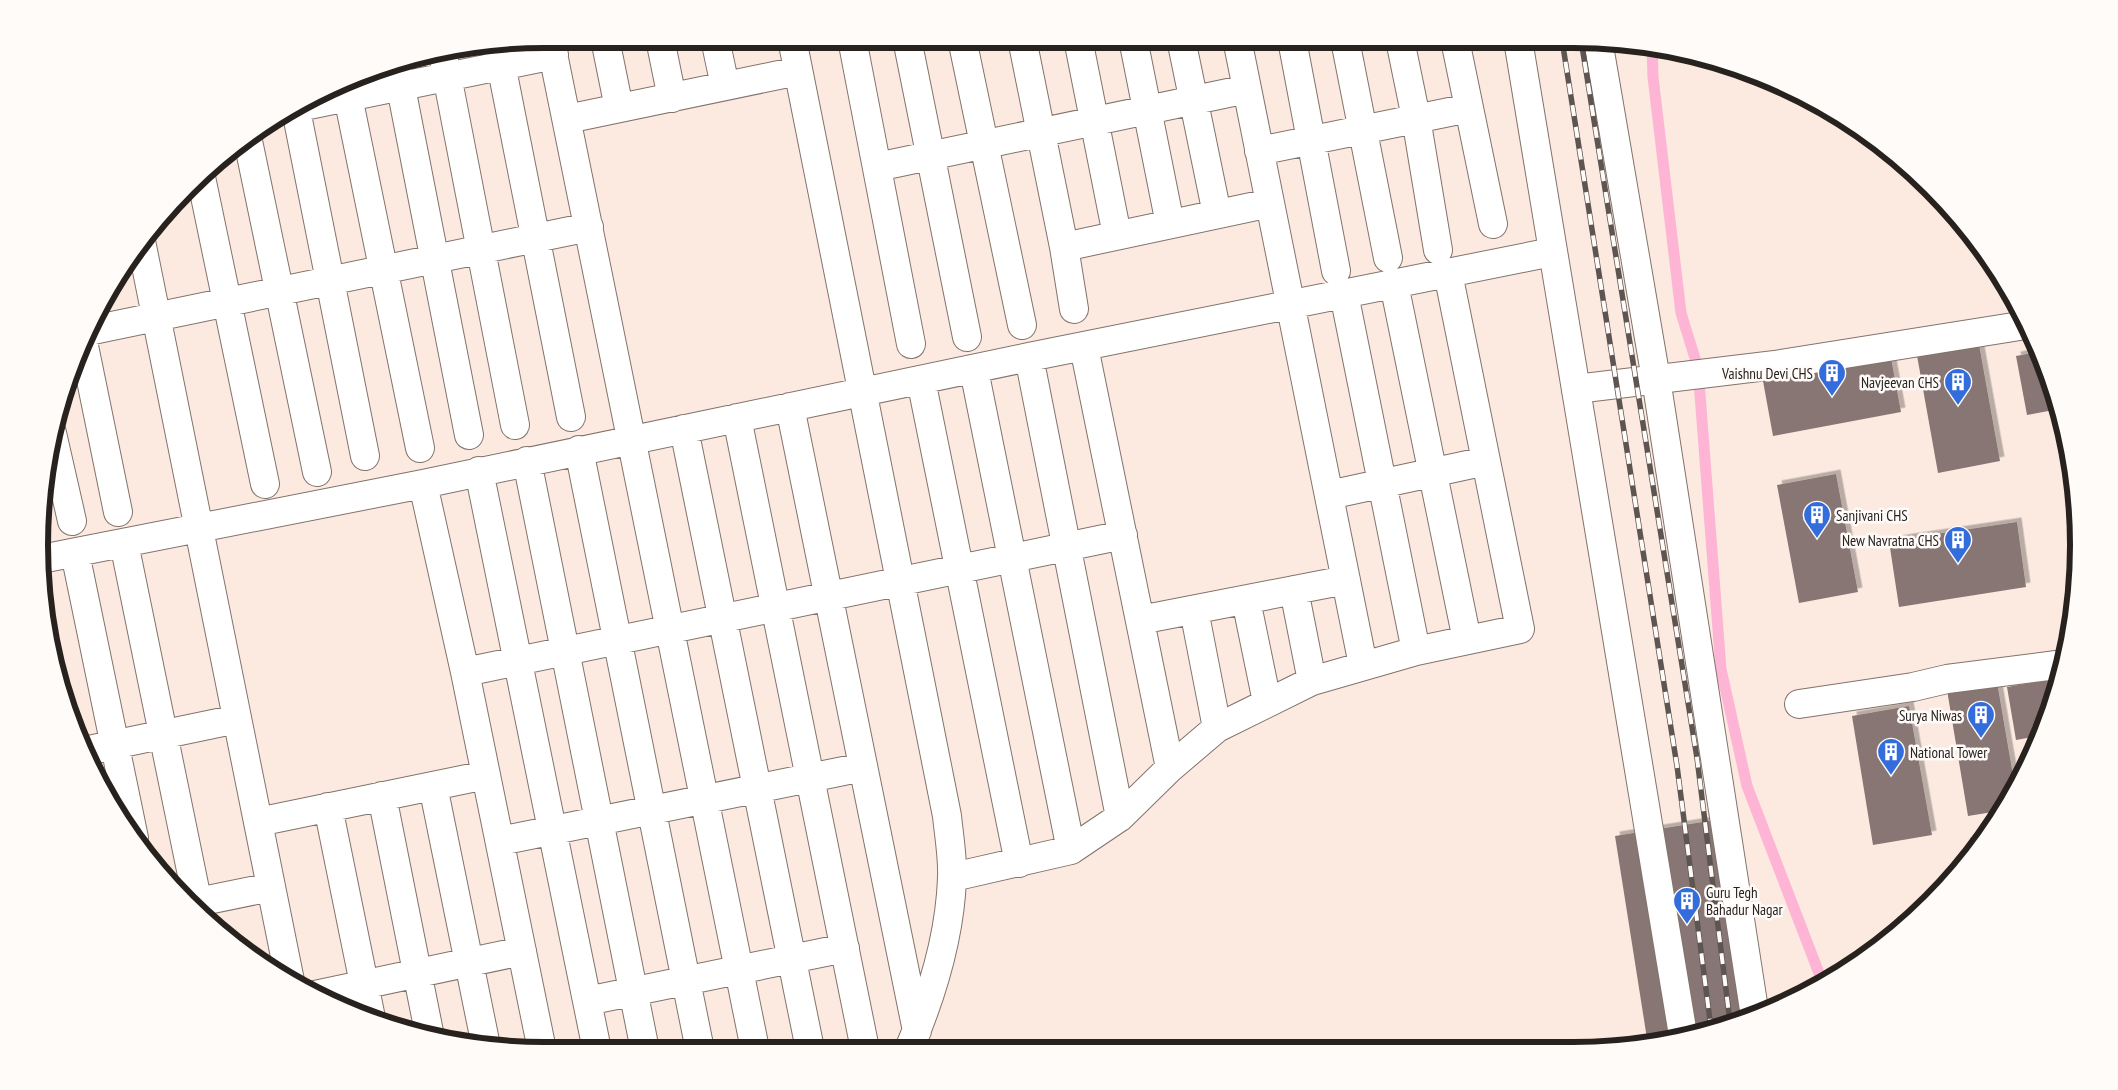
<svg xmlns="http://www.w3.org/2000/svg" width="2118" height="1090" font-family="'PT Sans Narrow',sans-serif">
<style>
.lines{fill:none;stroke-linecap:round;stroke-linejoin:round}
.stream{stroke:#feb4d5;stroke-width:11}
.building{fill:#887675;filter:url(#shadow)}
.minor-casing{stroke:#82736b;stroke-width:30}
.major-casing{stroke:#82736b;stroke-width:30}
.minor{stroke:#fff;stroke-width:28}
.major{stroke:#fff;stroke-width:28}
.rail-casing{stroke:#5e5551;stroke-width:5.5}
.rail{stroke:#fefbf9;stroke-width:4;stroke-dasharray:11;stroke-linecap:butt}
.labels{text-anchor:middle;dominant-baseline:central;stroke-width:5;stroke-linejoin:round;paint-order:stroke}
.poi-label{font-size:15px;fill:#28221f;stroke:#fefbf9;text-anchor:end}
.rim{fill:none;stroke:#28221f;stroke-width:6}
</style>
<defs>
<filter id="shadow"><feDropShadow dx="4.5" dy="-4.5" stdDeviation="0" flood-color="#0004"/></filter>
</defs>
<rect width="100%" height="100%" fill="#fceae1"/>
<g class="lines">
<path class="stream" d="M1652 47 1653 77 1681 313 1698 368 1721 669 1747 786 1822 981"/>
</g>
<path class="building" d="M1978 339 2000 461 1938 473 1916 350Z
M2039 352 2052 382 2059 409 2027 415 2016 356Z
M1891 358 1901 412 1773 436 1763 381Z
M1836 474 1858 592 1799 603 1777 485Z
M2075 485 2077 547H2076L2065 487Z
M2017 522 2026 587 1899 607 1889 541Z
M2061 678 2039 736 2016 740 2007 687Z
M1997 682 2015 787 1999 811 1968 816 1947 690Z
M1909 706 1932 835 1873 845 1852 716Z
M1728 818 1758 1015 1648 1045 1615 836Z
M1982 836 1972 851 1970 838Z"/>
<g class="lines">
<defs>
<path id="minor" d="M550 39 755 1049
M605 39 619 108
M660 39 672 98
M715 39 725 86
M792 39 947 816C949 836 953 858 952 878 950 937 932 995 909 1049
M852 39 911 344
M907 39 967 337
M962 39 1022 325
M1022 39 1064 247 1074 309
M1078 39 1117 235
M1133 39 1170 224
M1181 39 1217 214
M1237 39 1363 665
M1292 40 1336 271
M1345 40 1388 258
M1400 40 1416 118 1438 250
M1455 40 1493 224
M497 44 571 417
M442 50 515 425
M396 62 469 435
M345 82 420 448
M295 105 365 456
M289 109 554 55
M567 119 798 71
M247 136 317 472
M1259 151 1469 108
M877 167 1247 89
M201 177 265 484
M141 241 290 981
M1064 247 1270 203
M1394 284 1467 640
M1344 294 1416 651
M88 331 589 227
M83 341 118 512
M1084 347 1170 768
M1029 357 1120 817
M974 370 1071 850
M921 380 1019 863
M1576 389 1775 365 2026 325
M790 407 917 1031
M737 418 865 1049
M684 429 810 1049
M52 433 72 521
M579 450 700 1050
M527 461 645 1050
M479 471 597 1050
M423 484 465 672 542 1050
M1329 495 1486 461
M124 543 200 914
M75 553 134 838
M41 559 423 484 1029 357 1552 252
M1294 590 1312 681
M1246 600 1267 702
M1194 610 1217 728
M1140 620 1346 580
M465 672 1123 535
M1799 704 1913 687 1947 679 2064 664
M84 751 237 719
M433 786 486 1046
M382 796 430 1037
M328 807 371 1018
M258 822 486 775
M500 841 863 767
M953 877 1071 850 1120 817 1170 768 1217 728 1312 681 1416 651 1520 629 1448 273
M188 904 271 887
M315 995 522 951
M587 1001 845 948"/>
<path id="major" d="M1518 40 1683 1035
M1598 40 1656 379 1755 1016"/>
</defs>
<use href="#minor" class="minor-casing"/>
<use href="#major" class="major-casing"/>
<use href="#minor" class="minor"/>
<use href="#major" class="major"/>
<defs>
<path id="rail" d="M1562 40 1677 766 1711 1028
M1581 40 1697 758 1730 1022"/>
</defs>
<use href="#rail" class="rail-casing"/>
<use href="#rail" class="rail"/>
</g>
<defs>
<symbol id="building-pin" viewBox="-11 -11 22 30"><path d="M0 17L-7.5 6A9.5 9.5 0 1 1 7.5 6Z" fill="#336ddc" stroke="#fefbf9"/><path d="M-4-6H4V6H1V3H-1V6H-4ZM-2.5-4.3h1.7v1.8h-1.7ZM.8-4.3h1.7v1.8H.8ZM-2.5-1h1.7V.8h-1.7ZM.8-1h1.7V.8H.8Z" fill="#fff"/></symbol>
</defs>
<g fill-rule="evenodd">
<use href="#building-pin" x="1816" y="357" width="32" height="43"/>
<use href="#building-pin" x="1942" y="366" width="32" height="43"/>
<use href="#building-pin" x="1801" y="499" width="32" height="43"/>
<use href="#building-pin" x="1942" y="524" width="32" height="43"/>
<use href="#building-pin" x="1965" y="699" width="32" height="43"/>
<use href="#building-pin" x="1875" y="736" width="32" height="43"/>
<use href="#building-pin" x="1671" y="885" width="32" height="43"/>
</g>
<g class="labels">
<g class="poi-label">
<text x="1813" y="373">Vaishnu Devi CHS</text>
<text x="1939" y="382">Navjeevan CHS</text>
<text x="1836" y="515" text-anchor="start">Sanjivani CHS</text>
<text x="1939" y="540">New Navratna CHS</text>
<text x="1962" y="715">Surya Niwas</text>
<text x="1910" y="752" text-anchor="start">National Tower</text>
<text x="1706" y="892" text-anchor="start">Guru Tegh<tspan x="1706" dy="17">Bahadur Nagar</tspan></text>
</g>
</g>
<path d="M0 0H2118V1090H0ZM545 48H1573A497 497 0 0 1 2070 545V545A497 497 0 0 1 1573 1042H545A497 497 0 0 1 48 545V545A497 497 0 0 1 545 48Z" fill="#fefbf9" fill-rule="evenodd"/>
<path class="rim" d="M545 48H1573A497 497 0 0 1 2070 545V545A497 497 0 0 1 1573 1042H545A497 497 0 0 1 48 545V545A497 497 0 0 1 545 48Z"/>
</svg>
